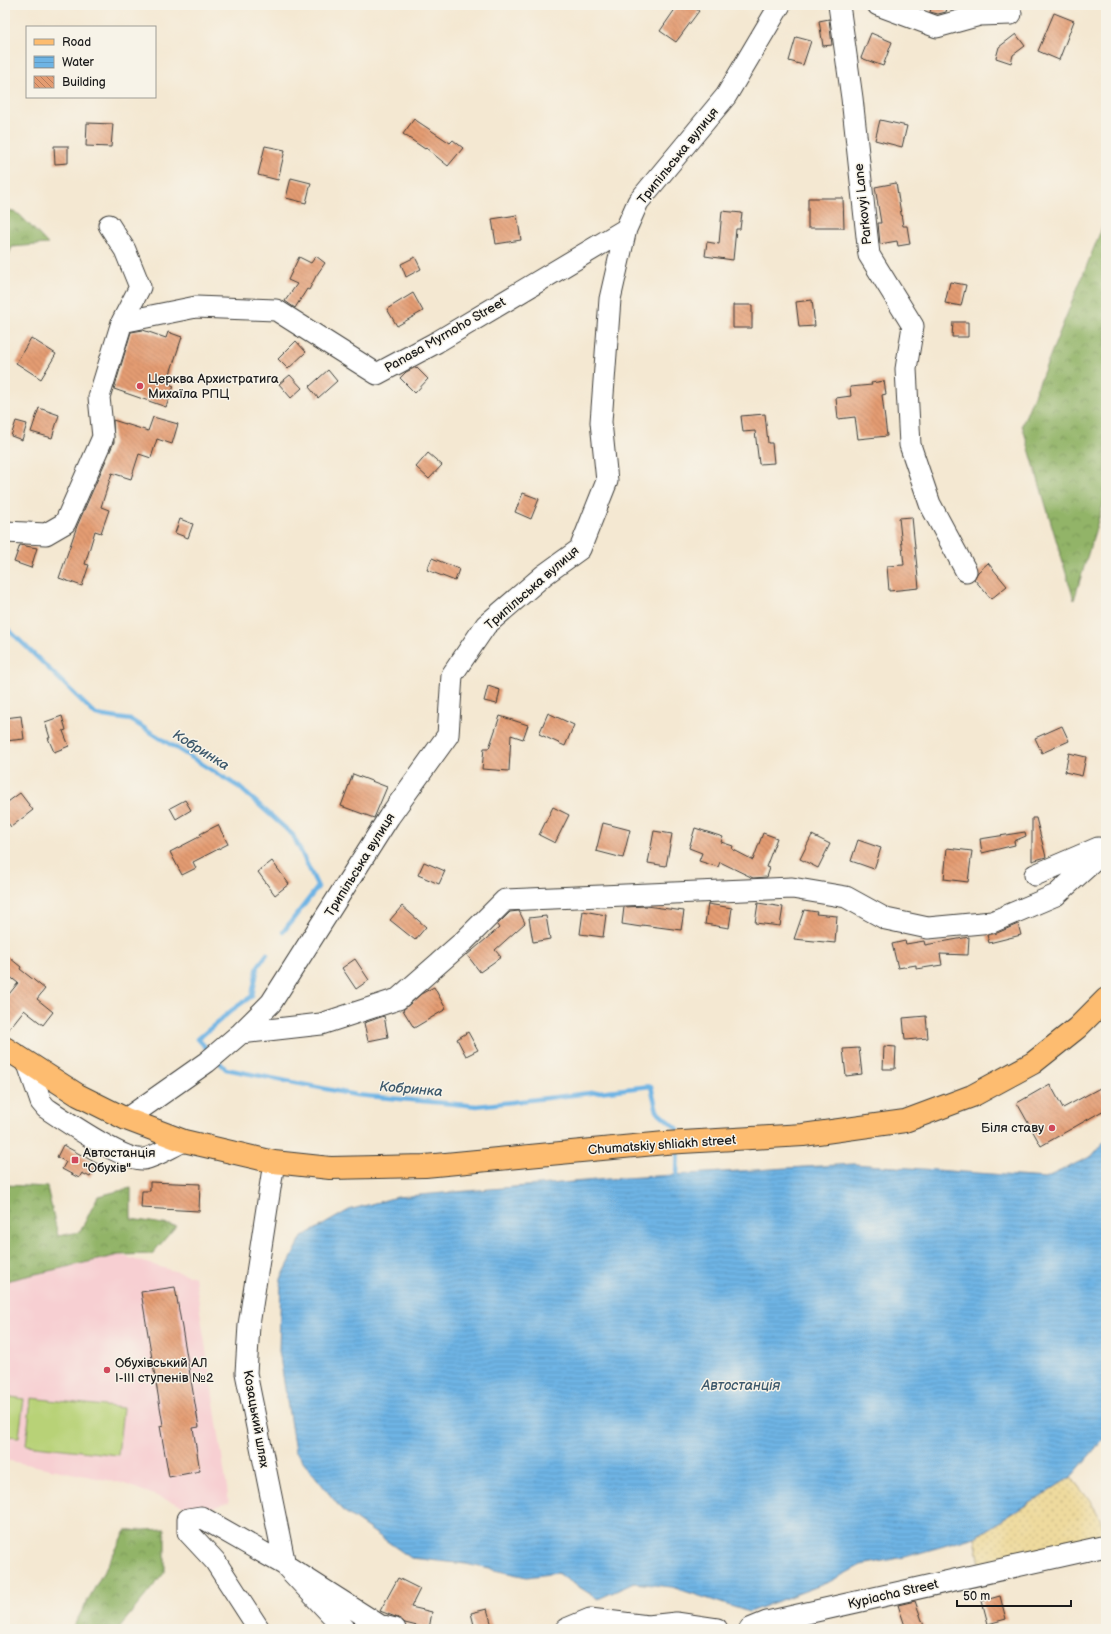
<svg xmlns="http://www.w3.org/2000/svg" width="1111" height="1634" font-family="'Balsamiq Sans',sans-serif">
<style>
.built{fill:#f7cfd2}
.forest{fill:url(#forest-crowns);stroke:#576842}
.sand{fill:url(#sand-dots);stroke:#857b5d}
.garden{fill:#b8d277;stroke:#6a774a}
.water{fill:url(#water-rules);stroke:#456880}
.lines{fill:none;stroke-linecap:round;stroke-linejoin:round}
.stream{stroke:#6eb4e4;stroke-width:4.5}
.building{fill:url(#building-back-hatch)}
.minor-casing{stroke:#3c3b37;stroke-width:23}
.major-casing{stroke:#3c3b37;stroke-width:24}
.minor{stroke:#fff;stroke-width:21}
.major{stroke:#fdbc6f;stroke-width:22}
.poi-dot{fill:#d1495b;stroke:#f7f3e8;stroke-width:1.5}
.labels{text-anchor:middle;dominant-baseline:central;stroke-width:3;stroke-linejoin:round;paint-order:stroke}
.street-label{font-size:13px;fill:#1c1c1c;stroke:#f7f3e8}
.poi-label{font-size:13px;fill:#1c1c1c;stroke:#f7f3e8;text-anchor:start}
.water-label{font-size:14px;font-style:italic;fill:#3d596c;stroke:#f7f3e8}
</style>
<defs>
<pattern id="forest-crowns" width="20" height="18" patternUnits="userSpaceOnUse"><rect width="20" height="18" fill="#92b468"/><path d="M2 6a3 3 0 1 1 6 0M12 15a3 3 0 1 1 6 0" fill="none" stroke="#769255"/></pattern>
<pattern id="sand-dots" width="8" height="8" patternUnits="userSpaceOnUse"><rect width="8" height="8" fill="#eeda9e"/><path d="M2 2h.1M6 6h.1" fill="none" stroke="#ccba88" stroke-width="1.8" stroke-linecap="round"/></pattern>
<pattern id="water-rules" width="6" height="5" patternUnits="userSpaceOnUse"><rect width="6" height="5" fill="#6eb4e4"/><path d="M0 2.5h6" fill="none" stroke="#5f9ac3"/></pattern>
<pattern id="building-back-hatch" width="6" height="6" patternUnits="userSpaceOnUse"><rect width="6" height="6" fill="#e49c72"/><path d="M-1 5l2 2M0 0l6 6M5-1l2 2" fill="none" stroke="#b87e5d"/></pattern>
</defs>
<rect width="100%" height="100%" fill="#f7f3e8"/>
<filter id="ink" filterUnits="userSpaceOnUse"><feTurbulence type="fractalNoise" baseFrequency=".025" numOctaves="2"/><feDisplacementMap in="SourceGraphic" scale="8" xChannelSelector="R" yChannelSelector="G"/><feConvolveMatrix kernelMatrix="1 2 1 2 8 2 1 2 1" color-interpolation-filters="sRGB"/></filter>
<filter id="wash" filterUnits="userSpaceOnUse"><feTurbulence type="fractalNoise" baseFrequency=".012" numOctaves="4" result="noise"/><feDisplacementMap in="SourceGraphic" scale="16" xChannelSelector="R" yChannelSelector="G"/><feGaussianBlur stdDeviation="0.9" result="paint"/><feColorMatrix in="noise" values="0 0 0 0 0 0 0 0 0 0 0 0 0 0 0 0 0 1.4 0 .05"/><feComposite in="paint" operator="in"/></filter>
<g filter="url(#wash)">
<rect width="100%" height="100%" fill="#f4e8d2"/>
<path class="built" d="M119 1255 195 1277 229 1502 199 1512 122 1483 5 1460V1281Z"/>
<path class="forest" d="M5 208 20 215 48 244 12 247 5 263Z
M1106 218V495L1074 600 1022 425Z
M5 1185 47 1187 58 1236 80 1232 98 1196 131 1188V1219L176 1226 152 1254 119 1255 5 1281Z
M165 1529V1572L118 1629H72L126 1531Z"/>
<path class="sand" d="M1071 1477C1088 1499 1106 1517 1106 1546L982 1575 975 1537Z"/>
<path class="garden" d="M5 1396 24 1399 19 1437 5 1436Z
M31 1398 123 1408 118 1455 26 1445Z"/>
<path class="water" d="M1106 1139V1436L1071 1477 975 1537 905 1557 861 1565 829 1582 749 1612 672 1587 634 1583 598 1599 557 1573 527 1577 466 1564 411 1558 342 1510 295 1451 279 1351 281 1279 302 1237 349 1210 397 1197 608 1179 854 1164 1045 1178 1092 1156Z"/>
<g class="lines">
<path class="stream" d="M5 626 96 715 131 720 239 787 293 835 318 887 283 932
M211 1053 198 1039 232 1010 252 996 258 966 267 954
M217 1060 226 1069 356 1095 477 1106 651 1086 657 1111 678 1129V1136
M677 1175 678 1147"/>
</g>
<g id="blocks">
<path class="building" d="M678 5H690L699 11 676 42 660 31Z
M932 6 947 9 946 12 938 14 930 12Z
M1054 13 1074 21 1059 60 1038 51Z
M829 19 832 45 823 46 819 21Z
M871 33 892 42 883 66 861 58Z
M1016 34 1025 46 1013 55 1011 63 996 58 999 47Z
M796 37 811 41 803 65 789 61Z
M414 119 450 143 453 140 463 148 448 166 426 148 425 149 403 134Z
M880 120 907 126 902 147 875 140Z
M87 123 113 124 111 147 86 146Z
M54 146H68V163L55 164Z
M265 146 285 150 278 180 258 175Z
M291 178 311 183 306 203 286 198Z
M896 183 903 226H907L910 244 898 246 897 241 880 244 878 223H881L875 187Z
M808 198H843L844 228H808Z
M722 211 742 213 740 229H736L733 260 705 256 707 242 719 244Z
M517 215 521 240 496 244 492 219Z
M316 256 325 263 316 276 309 290 307 289 295 308 285 301 297 284 288 280 299 257 311 263Z
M415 257 421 269 406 277 401 264Z
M950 282 966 285 961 306 945 303Z
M413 293 423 311 397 326 387 309Z
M812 300 815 326 799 327 796 302Z
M733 305H752V328H733Z
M953 322H968V337H952Z
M143 330 166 338 168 332 182 337 167 383 174 386 166 407 114 389 131 332Z
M31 338 56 354 41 379 16 363Z
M296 341 306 352 288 369 278 359Z
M416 367 428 379 415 393 400 378 406 372Z
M328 370 337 381 318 398 309 387Z
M290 375 302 388 291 398 279 384Z
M884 381 886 394 882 395 887 436 858 439 855 417 838 419 836 398 851 396 850 387 872 385 871 383Z
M39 408 59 415 52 438 31 432Z
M765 414 768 443H772L774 463 759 464 755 431 743 432 741 416Z
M153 417 178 424 172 444 157 439 151 458 139 454 131 479 112 473 101 507 109 510 101 533 95 531 85 564 89 565 82 586 59 578 77 526 114 442 113 420 148 431Z
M16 421 27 424 22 440 11 436Z
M428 453 442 465 429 479 416 467Z
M523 493 539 499 531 519 515 512Z
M912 517 919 588 889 591 887 566 904 565 899 518Z
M180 519 193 524 188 538 175 533Z
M20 545 37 548 31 568 14 562Z
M432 558 459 569 455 581 427 570Z
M988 563 1007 586 991 599 974 579 978 572Z
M488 686 500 690 497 704 484 701Z
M548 713 574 725 565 746 539 734Z
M21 716 24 739 5 741V718Z
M62 716 66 730 63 731 69 746 54 752 48 738H50L45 722Z
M500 716 528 725 523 739 511 735 509 771 482 769 484 748H489Z
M1062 726 1069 741 1042 753 1035 738Z
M1069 753 1086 757 1082 776 1065 772Z
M353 774 387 787 374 818 341 806Z
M20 793 33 810 11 827 5 819V804Z
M185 800 191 810 176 819 170 808Z
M553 807 569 815 555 843 539 835Z
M1032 818H1036L1046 857 1032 861Z
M603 823 630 830 623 858 596 851Z
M218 825 228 844 193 862 196 868 182 875 170 852 201 836 200 834Z
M695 828 723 837 721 842 733 846 732 849 753 860 763 833 777 838 766 867 770 868 767 877 753 878 720 862 718 867 699 861 702 853 689 848Z
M654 831 672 834 666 866 648 863Z
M1025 832 1026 836 1014 841 1015 845 982 853 980 839Z
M812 835 830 844 818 868 800 859Z
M858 840 881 848 874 869 851 861Z
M947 848 972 851 968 882 944 879Z
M272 861 289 884 275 895 258 872Z
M424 862 445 871 439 884 418 875Z
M758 903 783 907 780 926 755 923Z
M708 904 732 908 729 928 705 924Z
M402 906 426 927 415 940 390 920Z
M646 906 684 911 681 930 642 925 641 927 622 924 624 907Z
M804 910 817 912 816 914 837 916 835 943 794 939Z
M519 911 525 923 495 950 501 957 480 972 467 955 499 928 497 925 510 912Z
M583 911 606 915 603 937 580 934Z
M546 916 550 939 533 942 529 918Z
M1018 924 1021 935 989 943 987 935 997 933Z
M969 937 968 955 940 954 942 965 916 969V965L898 968 892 944 905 941 906 944 924 941 925 945Z
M5 954 21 967 20 969 45 989 37 999 53 1012 43 1025 24 1010 5 1034V999L18 983 5 973Z
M355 959 369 980 356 989 342 968Z
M434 987 446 1009 414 1028 403 1010 421 994Z
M384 1016 388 1037 368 1041 364 1023Z
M926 1016 928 1038 905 1040 903 1018Z
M468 1032 478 1050 466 1056 457 1039Z
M884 1046 896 1047 895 1069H883Z
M859 1048 862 1074 846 1076 843 1049Z
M1050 1084 1063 1108 1100 1088 1106 1098V1109L1041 1146 1017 1103Z
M63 1145 98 1164 90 1177 82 1173 79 1178 62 1169 66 1162 57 1157Z
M150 1182 200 1184 199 1211 141 1208 142 1191H150Z
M175 1287 199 1427 193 1428 200 1471 169 1477 160 1426 163 1425 141 1292Z
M398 1578 420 1589 411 1607 432 1612 429 1629 405 1623 398 1618 380 1611Z
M1000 1596 1006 1619 988 1624 982 1601Z
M915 1601 924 1626 916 1629H906L898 1605Z
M487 1609 493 1629H475L471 1613Z"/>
</g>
</g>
<g filter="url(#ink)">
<use href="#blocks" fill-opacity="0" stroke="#3c3b37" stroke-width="1"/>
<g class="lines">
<defs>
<path id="minor" d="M839 5 852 98 869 255 913 326 906 369 910 445 930 504 966 571
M878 5 937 27 980 15 1011 14
M122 322 196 307 276 310 377 374 437 342 626 229
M5 532 46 534 65 523 103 437 99 397 122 322 140 287 125 250 109 225
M241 1033 321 1024 398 999 464 941 505 900 792 888 846 897 886 919 928 928 992 922 1056 895 1095 860 1098 848 1035 875
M28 1064 41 1102 46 1108C64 1120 125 1162 144 1159 158 1156 172 1146 184 1141
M126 1119 207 1062 241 1033 271 1003 389 817 448 735 452 675 486 625 544 575 580 549 607 481 601 422 610 299 626 229 638 202 726 96 780 5
M274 1162 249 1325 246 1373 285 1565 345 1629
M259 1629 215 1561 188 1532V1519L201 1517 285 1565 379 1625 395 1629
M566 1629 590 1619 648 1626 676 1623 717 1629
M750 1629 767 1622 1106 1546"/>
<path id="major" d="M5 1048 78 1095 126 1119 184 1141 274 1162 330 1168 425 1166 665 1143 803 1135 905 1121 972 1096 1033 1063 1077 1028 1106 999"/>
</defs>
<use href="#minor" class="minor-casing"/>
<use href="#major" class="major-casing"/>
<use href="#minor" class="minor"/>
<use href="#major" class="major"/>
</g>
</g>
<g class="poi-dot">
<circle cx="140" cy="386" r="4"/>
<circle cx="1052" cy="1128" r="4"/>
<rect x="71" y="1156" width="8" height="8" rx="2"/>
<circle cx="107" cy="1370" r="4"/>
</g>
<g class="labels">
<g class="street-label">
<text transform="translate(678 156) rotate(-51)">Трипільська вулиця</text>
<text transform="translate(863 204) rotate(-96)">Parkovyi Lane</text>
<text transform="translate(445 335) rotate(-30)">Panasa Myrnoho Street</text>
<text transform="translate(532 588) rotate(-41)">Трипільська вулиця</text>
<text transform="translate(360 865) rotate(-58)">Трипільська вулиця</text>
<text transform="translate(662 1145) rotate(-4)">Chumatskiy shliakh street</text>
<text transform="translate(256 1419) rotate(80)">Козацький шлях</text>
<text transform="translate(893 1594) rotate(-13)">Kypiacha Street</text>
</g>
<g class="poi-label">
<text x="148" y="379">Церква Архистратига<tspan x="148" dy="15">Михаїла РПЦ</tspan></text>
<text x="1044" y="1128" text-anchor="end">Біля ставу</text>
<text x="83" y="1153">Автостанція<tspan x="83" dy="15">"Обухів"</tspan></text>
<text x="115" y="1363">Обухівський АЛ<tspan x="115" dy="15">І-ІІІ ступенів №2</tspan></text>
</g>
<g class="water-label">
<text transform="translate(201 750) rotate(32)">Кобринка</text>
<text transform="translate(411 1089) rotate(5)">Кобринка</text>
<text x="741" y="1385">Автостанція</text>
</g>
</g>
<rect width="1111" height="1634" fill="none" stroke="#f7f3e8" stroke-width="20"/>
<rect x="26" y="26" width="130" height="72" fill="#f7f3e8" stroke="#9f9d96"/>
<rect x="34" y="39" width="20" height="6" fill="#fdbc6f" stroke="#9f9d96"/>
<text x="62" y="46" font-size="12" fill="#1c1c1c">Road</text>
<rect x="34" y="56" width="20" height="12" fill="url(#water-rules)" stroke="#9f9d96"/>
<text x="62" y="66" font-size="12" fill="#1c1c1c">Water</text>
<rect x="34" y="76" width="20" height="12" fill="url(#building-back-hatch)" stroke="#9f9d96"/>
<text x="62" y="86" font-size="12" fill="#1c1c1c">Building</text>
<path d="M957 1600v6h114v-6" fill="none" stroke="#1c1c1c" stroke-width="2"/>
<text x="963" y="1600" font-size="12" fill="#1c1c1c" stroke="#f7f3e8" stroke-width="3" paint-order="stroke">50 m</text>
</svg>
